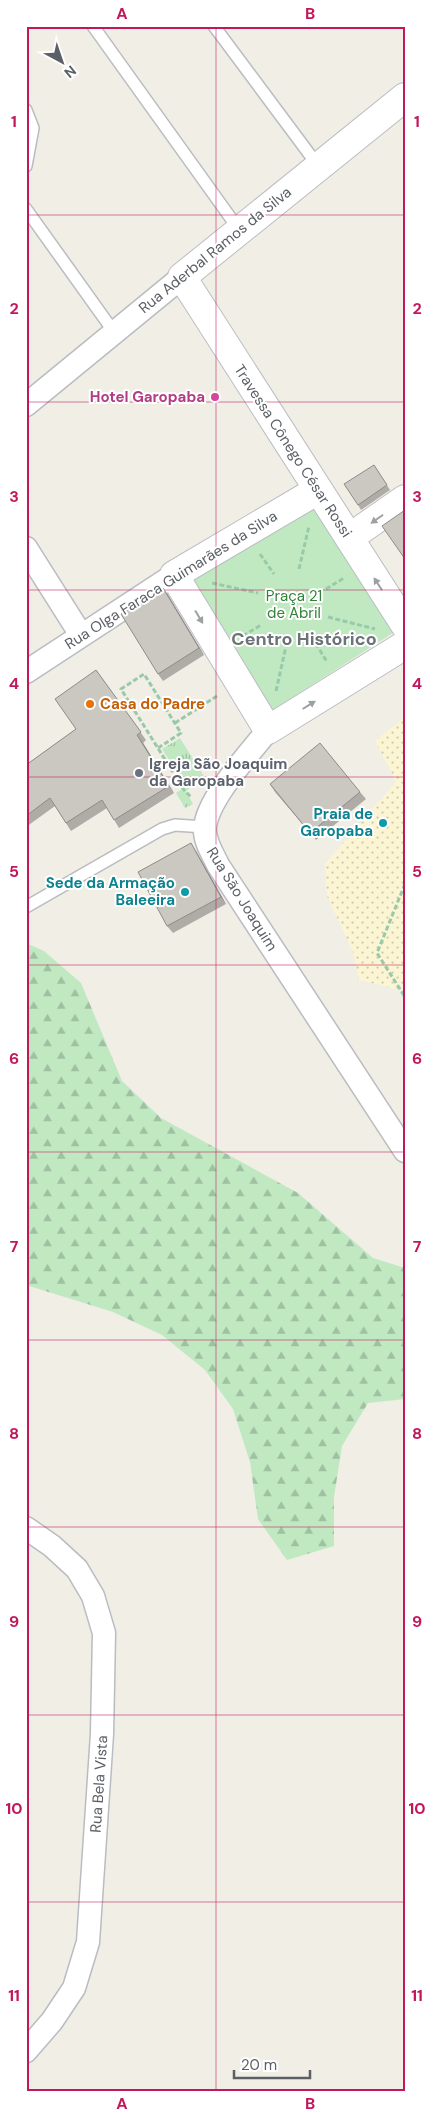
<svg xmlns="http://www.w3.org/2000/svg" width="431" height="2117" font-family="'DM Sans',sans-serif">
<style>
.grass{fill:url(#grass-tufts)}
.forest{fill:url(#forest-firs)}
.sand{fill:url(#sand-dots)}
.park{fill:#c0e9c2}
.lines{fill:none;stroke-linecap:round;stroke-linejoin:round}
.lane-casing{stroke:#b9bcc1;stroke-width:14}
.street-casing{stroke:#b9bcc1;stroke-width:25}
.secondary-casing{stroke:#babdc3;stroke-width:30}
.path{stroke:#98caa9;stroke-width:3;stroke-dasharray:5 2.5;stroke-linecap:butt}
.lane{stroke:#fff;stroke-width:11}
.street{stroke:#fff;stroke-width:22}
.secondary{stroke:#fff;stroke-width:28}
.wall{fill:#afaca7}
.shaded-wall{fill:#8e8c88}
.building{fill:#cbc8c2;stroke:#8e8c88}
.oneway{fill:#9da0a3}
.grid{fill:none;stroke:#c2185b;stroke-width:1;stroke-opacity:0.55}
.hotel-dot{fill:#d1479c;stroke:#fff;stroke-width:2}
.food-dot{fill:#e8710a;stroke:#fff;stroke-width:2}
.worship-dot{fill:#6b7280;stroke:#fff;stroke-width:2}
.culture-dot{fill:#0f9aa8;stroke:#fff;stroke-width:2}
.labels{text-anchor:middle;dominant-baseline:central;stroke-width:4;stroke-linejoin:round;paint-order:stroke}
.street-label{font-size:15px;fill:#5c6066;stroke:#fff}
.hotel-label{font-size:15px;font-weight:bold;fill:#b23c85;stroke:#fff;text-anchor:end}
.park-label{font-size:15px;fill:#308238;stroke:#fff}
.food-label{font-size:15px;font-weight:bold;fill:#c56008;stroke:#fff;text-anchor:start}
.worship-label{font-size:15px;font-weight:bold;fill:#5b616d;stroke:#fff;text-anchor:start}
.culture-label{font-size:15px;font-weight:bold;fill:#0d838f;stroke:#fff;text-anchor:end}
.quarter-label{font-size:18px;font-weight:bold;fill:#6d7278;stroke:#fff}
.neatline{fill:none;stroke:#c2185b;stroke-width:2}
.grid-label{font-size:16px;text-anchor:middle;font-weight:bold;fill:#c2185b}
</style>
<defs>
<pattern id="grass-tufts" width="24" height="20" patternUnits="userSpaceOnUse" patternTransform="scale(1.25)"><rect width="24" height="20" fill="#c0e9c2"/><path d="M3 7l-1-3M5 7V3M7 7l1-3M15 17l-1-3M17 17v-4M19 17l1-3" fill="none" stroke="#9fc0a1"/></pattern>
<pattern id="forest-firs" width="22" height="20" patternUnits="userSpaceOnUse" patternTransform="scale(1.25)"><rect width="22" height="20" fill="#c0e9c2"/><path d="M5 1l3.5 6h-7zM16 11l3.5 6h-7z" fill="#9fc0a1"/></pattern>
<pattern id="sand-dots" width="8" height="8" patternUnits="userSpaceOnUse" patternTransform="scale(1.25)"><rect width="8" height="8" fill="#fcf5d3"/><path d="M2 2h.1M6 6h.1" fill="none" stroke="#cfcaaf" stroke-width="1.8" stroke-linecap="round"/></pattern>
</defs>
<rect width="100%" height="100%" fill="#f0eee5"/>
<path class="grass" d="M180 738 205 778 186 791 193 804 185 808 176 793 186 786 162 749Z"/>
<path class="forest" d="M26 943 44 951 81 983 122 1081 161 1118 298 1193 373 1258 405 1268V1399L368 1403 342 1446 334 1497V1546L287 1560 258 1519 250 1462 233 1409 205 1370 162 1335 113 1312 26 1285Z"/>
<path class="sand" d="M405 717V991L359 980 353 952 327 896 325 864 396 782 375 741Z"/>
<path class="park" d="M318 502 396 631 271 711 192 579Z"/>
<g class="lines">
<defs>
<path id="lane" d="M93 26 240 231
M214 26 319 167
M26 110 33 128 26 166
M26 209 114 332
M26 907 162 829 175 825 205 827"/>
<path id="street" d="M26 405 182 277
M26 548 81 635
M26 672 174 575
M268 730C250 753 207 799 205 828 204 841 213 854 218 865L405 1151
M26 1528 52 1546 77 1569 93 1596 104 1633 102 1734 88 1942 74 1988 52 2021 26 2051"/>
<path id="secondary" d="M405 97 182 277 405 625
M318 490 174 575 268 730 405 645
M349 538 405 499"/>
</defs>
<use href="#lane" class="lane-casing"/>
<use href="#street" class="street-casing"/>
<use href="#secondary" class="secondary-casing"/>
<path class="path" d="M260 554 274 574
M299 569 309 526
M212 583 258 593
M326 589 344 578
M328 617 375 629
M243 636 261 625
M312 637 327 662
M276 691 287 642
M175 723 217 696
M158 748 181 733 144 674 121 689 184 790 191 797
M405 884 377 953 405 997"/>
<use href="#lane" class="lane"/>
<use href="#street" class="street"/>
<use href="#secondary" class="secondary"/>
</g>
<path class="wall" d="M374 465 390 490 361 510 358 505Z
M168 595 204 655 163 681 158 674Z
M96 670 146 740 143 743 174 793 119 828 107 808 71 831 55 806 26 827V765L76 729Z
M270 784 360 792 366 799 316 840 275 792Z
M196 851 226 904 173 933 167 926Z"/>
<path class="shaded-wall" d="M163 588 168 595 204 655 199 648Z
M137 735 143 743 174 793 169 786Z
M191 843 196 851 226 904 221 897Z"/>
<path class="building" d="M374 465 387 485 358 505 344 484Z
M405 510V559L382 526Z
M163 588 199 648 158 674 121 614Z
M96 670 141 732 137 735 169 786 114 820 102 800 66 823 50 798 26 816V765L76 729 55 699Z
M320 743 360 792 310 833 270 784Z
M191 843 221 897 167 926 138 872Z"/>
<defs><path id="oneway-solid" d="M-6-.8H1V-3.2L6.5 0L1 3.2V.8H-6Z" transform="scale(1.25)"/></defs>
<g class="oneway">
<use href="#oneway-solid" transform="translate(377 519) rotate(145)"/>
<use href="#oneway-solid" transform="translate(378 584) rotate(-123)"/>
<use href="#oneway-solid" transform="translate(199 617) rotate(59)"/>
<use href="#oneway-solid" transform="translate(309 705) rotate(-32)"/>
</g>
<path class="grid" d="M216 26V2091M26 215H405M26 402H405M26 590H405M26 777H405M26 965H405M26 1152H405M26 1340H405M26 1527H405M26 1715H405M26 1902H405"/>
<circle class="hotel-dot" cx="215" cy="397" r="5"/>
<circle class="food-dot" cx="90" cy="704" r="5"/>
<circle class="worship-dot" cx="139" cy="773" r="5"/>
<g class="culture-dot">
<circle cx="383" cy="823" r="5"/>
<circle cx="185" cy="892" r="5"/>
</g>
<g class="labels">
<g class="street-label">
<text transform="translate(215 250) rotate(-39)">Rua Aderbal Ramos da Silva</text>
<text transform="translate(293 451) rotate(57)">Travessa Cônego César Rossi</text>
<text transform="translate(171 580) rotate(-32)">Rua Olga Faraca Guimarães da Silva</text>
<text transform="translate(242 899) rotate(58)">Rua São Joaquim</text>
<text transform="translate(99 1784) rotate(-86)">Rua Bela Vista</text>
</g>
<g class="hotel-label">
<text x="205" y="397">Hotel Garopaba</text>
</g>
<g class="park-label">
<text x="294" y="596">Praça 21<tspan x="294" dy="17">de Abril</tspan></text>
</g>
<g class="food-label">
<text x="100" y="704">Casa do Padre</text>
</g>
<g class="worship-label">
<text x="149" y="764">Igreja São Joaquim<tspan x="149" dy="17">da Garopaba</tspan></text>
</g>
<g class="culture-label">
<text x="373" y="814">Praia de<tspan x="373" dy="17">Garopaba</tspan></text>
<text x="175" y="883">Sede da Armação<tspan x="175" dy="17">Baleeira</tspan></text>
</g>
<g class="quarter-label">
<text x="304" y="639">Centro Histórico</text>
</g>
</g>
<rect width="431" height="2117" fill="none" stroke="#ffffff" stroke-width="55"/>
<g transform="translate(62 62) rotate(140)" stroke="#ffffff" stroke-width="4" paint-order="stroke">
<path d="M0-4L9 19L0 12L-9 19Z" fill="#5c6066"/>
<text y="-8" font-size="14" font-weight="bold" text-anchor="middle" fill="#5c6066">N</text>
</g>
<path d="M234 2070v8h76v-8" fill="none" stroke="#5c6066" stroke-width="2.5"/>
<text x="241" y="2070" font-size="15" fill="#5c6066" stroke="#ffffff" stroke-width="4" paint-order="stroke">20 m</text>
<rect x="28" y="28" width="376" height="2062" class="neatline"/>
<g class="grid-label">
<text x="122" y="19">A</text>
<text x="310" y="19">B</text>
<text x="14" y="127">1</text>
<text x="417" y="127">1</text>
<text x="14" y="314">2</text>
<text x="417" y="314">2</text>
<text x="14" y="502">3</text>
<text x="417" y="502">3</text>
<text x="14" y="689">4</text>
<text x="417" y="689">4</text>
<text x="14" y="877">5</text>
<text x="417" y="877">5</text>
<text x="14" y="1064">6</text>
<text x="417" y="1064">6</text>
<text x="14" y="1252">7</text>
<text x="417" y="1252">7</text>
<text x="14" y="1439">8</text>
<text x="417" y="1439">8</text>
<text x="14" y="1627">9</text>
<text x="417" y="1627">9</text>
<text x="14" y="1814">10</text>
<text x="417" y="1814">10</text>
<text x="14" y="2001">11</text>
<text x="417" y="2001">11</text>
<text x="122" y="2109">A</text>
<text x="310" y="2109">B</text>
</g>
</svg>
